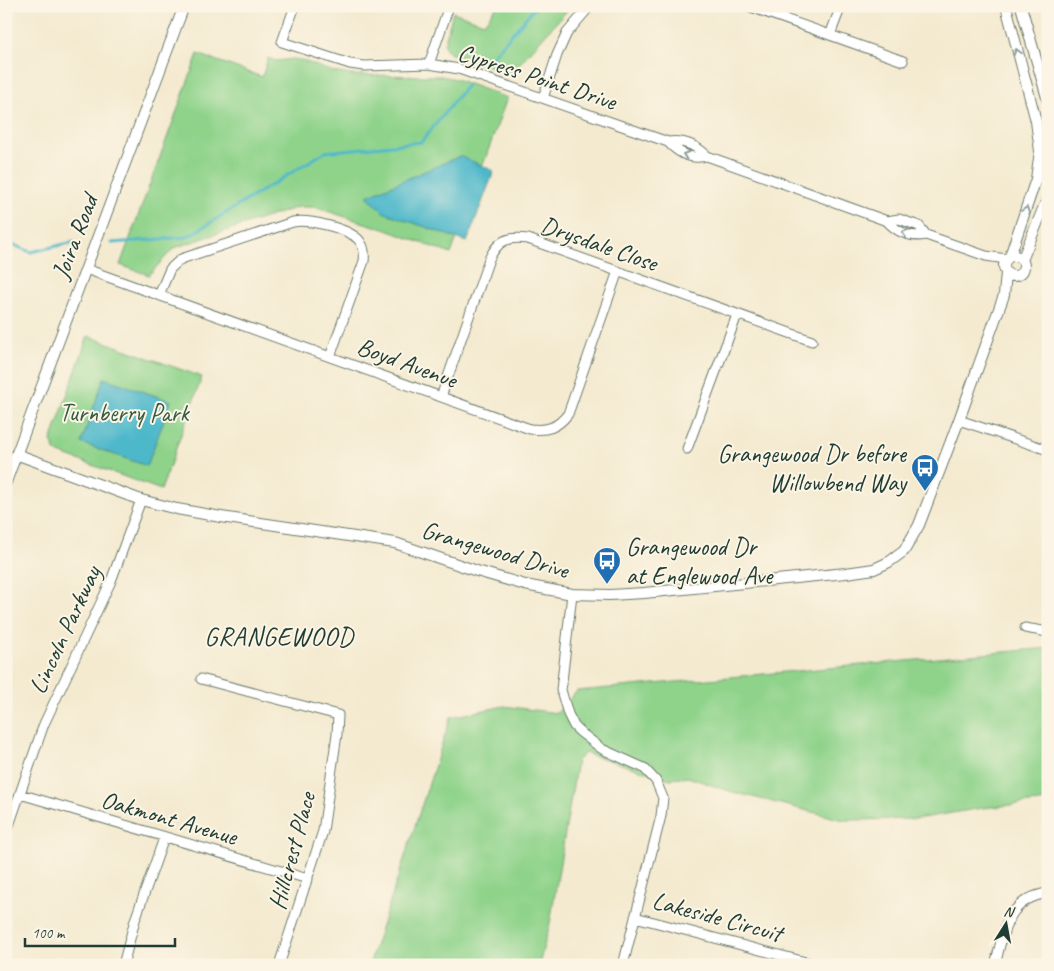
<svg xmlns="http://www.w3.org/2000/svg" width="1054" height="971" font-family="Caveat,sans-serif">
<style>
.green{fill:#8fd38b;stroke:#578860}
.water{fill:#4db8ca;stroke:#367a7f}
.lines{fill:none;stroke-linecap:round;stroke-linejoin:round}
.stream{stroke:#4db8ca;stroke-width:3}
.minor-casing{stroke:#6a7a6b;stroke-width:11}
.tertiary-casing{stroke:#6a7a6b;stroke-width:12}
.minor{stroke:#fff;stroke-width:9}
.tertiary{stroke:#fff;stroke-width:10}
.oneway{stroke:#8f9e9a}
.labels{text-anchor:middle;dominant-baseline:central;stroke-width:4;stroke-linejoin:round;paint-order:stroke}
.street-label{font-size:25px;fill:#1f3d34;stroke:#fcf5e5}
.park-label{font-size:25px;fill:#355b45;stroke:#fcf5e5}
.poi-label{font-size:25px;fill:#1f3d34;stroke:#fcf5e5;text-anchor:end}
.neighbourhood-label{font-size:26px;letter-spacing:1px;fill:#1f3d34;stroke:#fcf5e5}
</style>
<rect width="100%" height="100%" fill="#fcf5e5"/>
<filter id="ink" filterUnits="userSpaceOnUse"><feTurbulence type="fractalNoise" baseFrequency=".02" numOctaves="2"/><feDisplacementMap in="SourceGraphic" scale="10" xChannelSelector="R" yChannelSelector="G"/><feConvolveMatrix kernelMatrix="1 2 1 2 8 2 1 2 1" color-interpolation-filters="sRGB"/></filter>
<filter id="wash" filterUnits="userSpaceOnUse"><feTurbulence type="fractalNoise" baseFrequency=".0096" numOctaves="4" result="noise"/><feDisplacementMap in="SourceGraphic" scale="20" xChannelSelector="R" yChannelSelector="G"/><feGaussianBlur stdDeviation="1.12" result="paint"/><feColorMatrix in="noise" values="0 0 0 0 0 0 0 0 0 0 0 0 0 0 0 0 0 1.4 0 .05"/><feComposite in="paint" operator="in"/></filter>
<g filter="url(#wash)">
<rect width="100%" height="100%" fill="#f4ead0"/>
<path class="green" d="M497 6H571L511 73 449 53 444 45 453 12 484 23Z
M198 54 262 77 268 58 276 61 293 59 301 60 333 72 351 75 441 76 456 79 507 98 451 254 384 229 314 207H298L174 248 149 275 120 265Z
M88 336 202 377 161 490 56 452 51 441Z
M1048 648V801L982 808 916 819 844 820 729 791 688 777 670 779 585 753 577 761 550 923 539 965H369L451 717 504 706 557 713 577 691Z"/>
<path class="water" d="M460 156 494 171 467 242 383 212 367 196Z
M104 378 171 401 147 466 81 443Z"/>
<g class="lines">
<path class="stream" d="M486 64 536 6
M6 242 31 252 74 242
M112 243 187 237 325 152 421 142 467 85"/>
</g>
</g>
<g filter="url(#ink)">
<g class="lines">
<defs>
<path id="minor" d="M295 6 282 42 350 64 364 66 429 64 459 69 668 142C679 154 692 160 707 156
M748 6 903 61
M830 35 841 6
M429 64 449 6
M543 98 557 55 567 33 590 6
M668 142C684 140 696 145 707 156L887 221C898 233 911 238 926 235
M887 221 899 219 919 226 926 235 986 256 1006 259
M86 269 530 429C547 431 557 428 568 414L618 271
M159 295 170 269 181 259 293 222C308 219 347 228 358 239 364 245 365 253 364 261L330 357
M441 397 489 259C498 240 508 236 528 239L812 341
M959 420 1048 450
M687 449 737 315
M572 594 561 690 568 714 574 726 580 732 602 749 644 768 656 781 663 798 661 816 623 965
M1025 628 1048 632
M201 679 338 715 337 734 323 831 279 965
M20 794 308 879
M6 834 44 724 111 581 141 500
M635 917 817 965
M123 965 135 920 164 838
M995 965C1004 931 1007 899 1048 893"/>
<path id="tertiary" d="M1006 6 1036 121 1040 151 1036 179 1010 256
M1021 6 1048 101
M1004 266a10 10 0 1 1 20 0a10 10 0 1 1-20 0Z
M1022 260 1048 197
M16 454 141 500 177 509 221 517 395 543 477 571 525 585 572 594 610 595 644 593 846 573 874 569 889 562 904 551 919 525 959 420 1004 295 1006 273
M6 482 184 6"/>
</defs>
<use href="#minor" class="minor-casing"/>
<use href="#tertiary" class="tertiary-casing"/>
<use href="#minor" class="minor"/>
<use href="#tertiary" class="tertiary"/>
</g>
<defs><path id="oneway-chevron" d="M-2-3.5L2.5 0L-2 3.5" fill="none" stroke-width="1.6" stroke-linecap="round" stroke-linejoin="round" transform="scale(1.25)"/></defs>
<g class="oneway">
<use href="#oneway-chevron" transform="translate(1017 52) rotate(-105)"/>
<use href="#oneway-chevron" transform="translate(686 155) rotate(-159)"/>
<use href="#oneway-chevron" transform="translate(1026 210) rotate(-72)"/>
<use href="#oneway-chevron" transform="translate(905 233) rotate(-162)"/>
</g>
</g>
<defs>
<symbol id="bus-pin" viewBox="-11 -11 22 30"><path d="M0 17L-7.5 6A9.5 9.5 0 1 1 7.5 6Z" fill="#1f6fb2" stroke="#fcf5e5"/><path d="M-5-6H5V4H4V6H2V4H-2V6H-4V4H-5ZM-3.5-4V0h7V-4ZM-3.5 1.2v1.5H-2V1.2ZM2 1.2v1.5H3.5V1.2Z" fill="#fff"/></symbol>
</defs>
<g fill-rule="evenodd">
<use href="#bus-pin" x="909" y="452" width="32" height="43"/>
<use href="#bus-pin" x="591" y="545" width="32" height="43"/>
</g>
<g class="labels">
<g class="street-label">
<text transform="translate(537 77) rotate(18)">Cypress Point Drive</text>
<text transform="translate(75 237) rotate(-69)">Joira Road</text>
<text transform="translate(599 244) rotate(19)">Drysdale Close</text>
<text transform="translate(407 363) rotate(20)">Boyd Avenue</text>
<text transform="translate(495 550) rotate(16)">Grangewood Drive</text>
<text transform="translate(65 630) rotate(-65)">Lincoln Parkway</text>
<text transform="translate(169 818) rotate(16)">Oakmont Avenue</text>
<text transform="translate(292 851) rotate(-75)">Hillcrest Place</text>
<text transform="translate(717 917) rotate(15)">Lakeside Circuit</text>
</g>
<g class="park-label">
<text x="124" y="413">Turnberry Park</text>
</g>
<g class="poi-label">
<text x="906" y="454">Grangewood Dr before<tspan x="906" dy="29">Willowbend Way</tspan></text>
<text x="626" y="547" text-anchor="start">Grangewood Dr<tspan x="626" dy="29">at Englewood Ave</tspan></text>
</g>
<g class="neighbourhood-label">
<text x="279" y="636">GRANGEWOOD</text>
</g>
</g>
<rect width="1054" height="971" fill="none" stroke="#fcf5e5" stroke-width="25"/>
<g transform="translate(1006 924) rotate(11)" stroke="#fcf5e5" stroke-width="4" paint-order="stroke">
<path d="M0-4L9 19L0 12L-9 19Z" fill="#1f3d34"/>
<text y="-8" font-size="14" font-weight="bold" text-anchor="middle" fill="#1f3d34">N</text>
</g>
<path d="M25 938v8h150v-8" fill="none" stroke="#1f3d34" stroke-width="2.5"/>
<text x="32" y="938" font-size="15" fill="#1f3d34" stroke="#fcf5e5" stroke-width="4" paint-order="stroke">100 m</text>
</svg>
